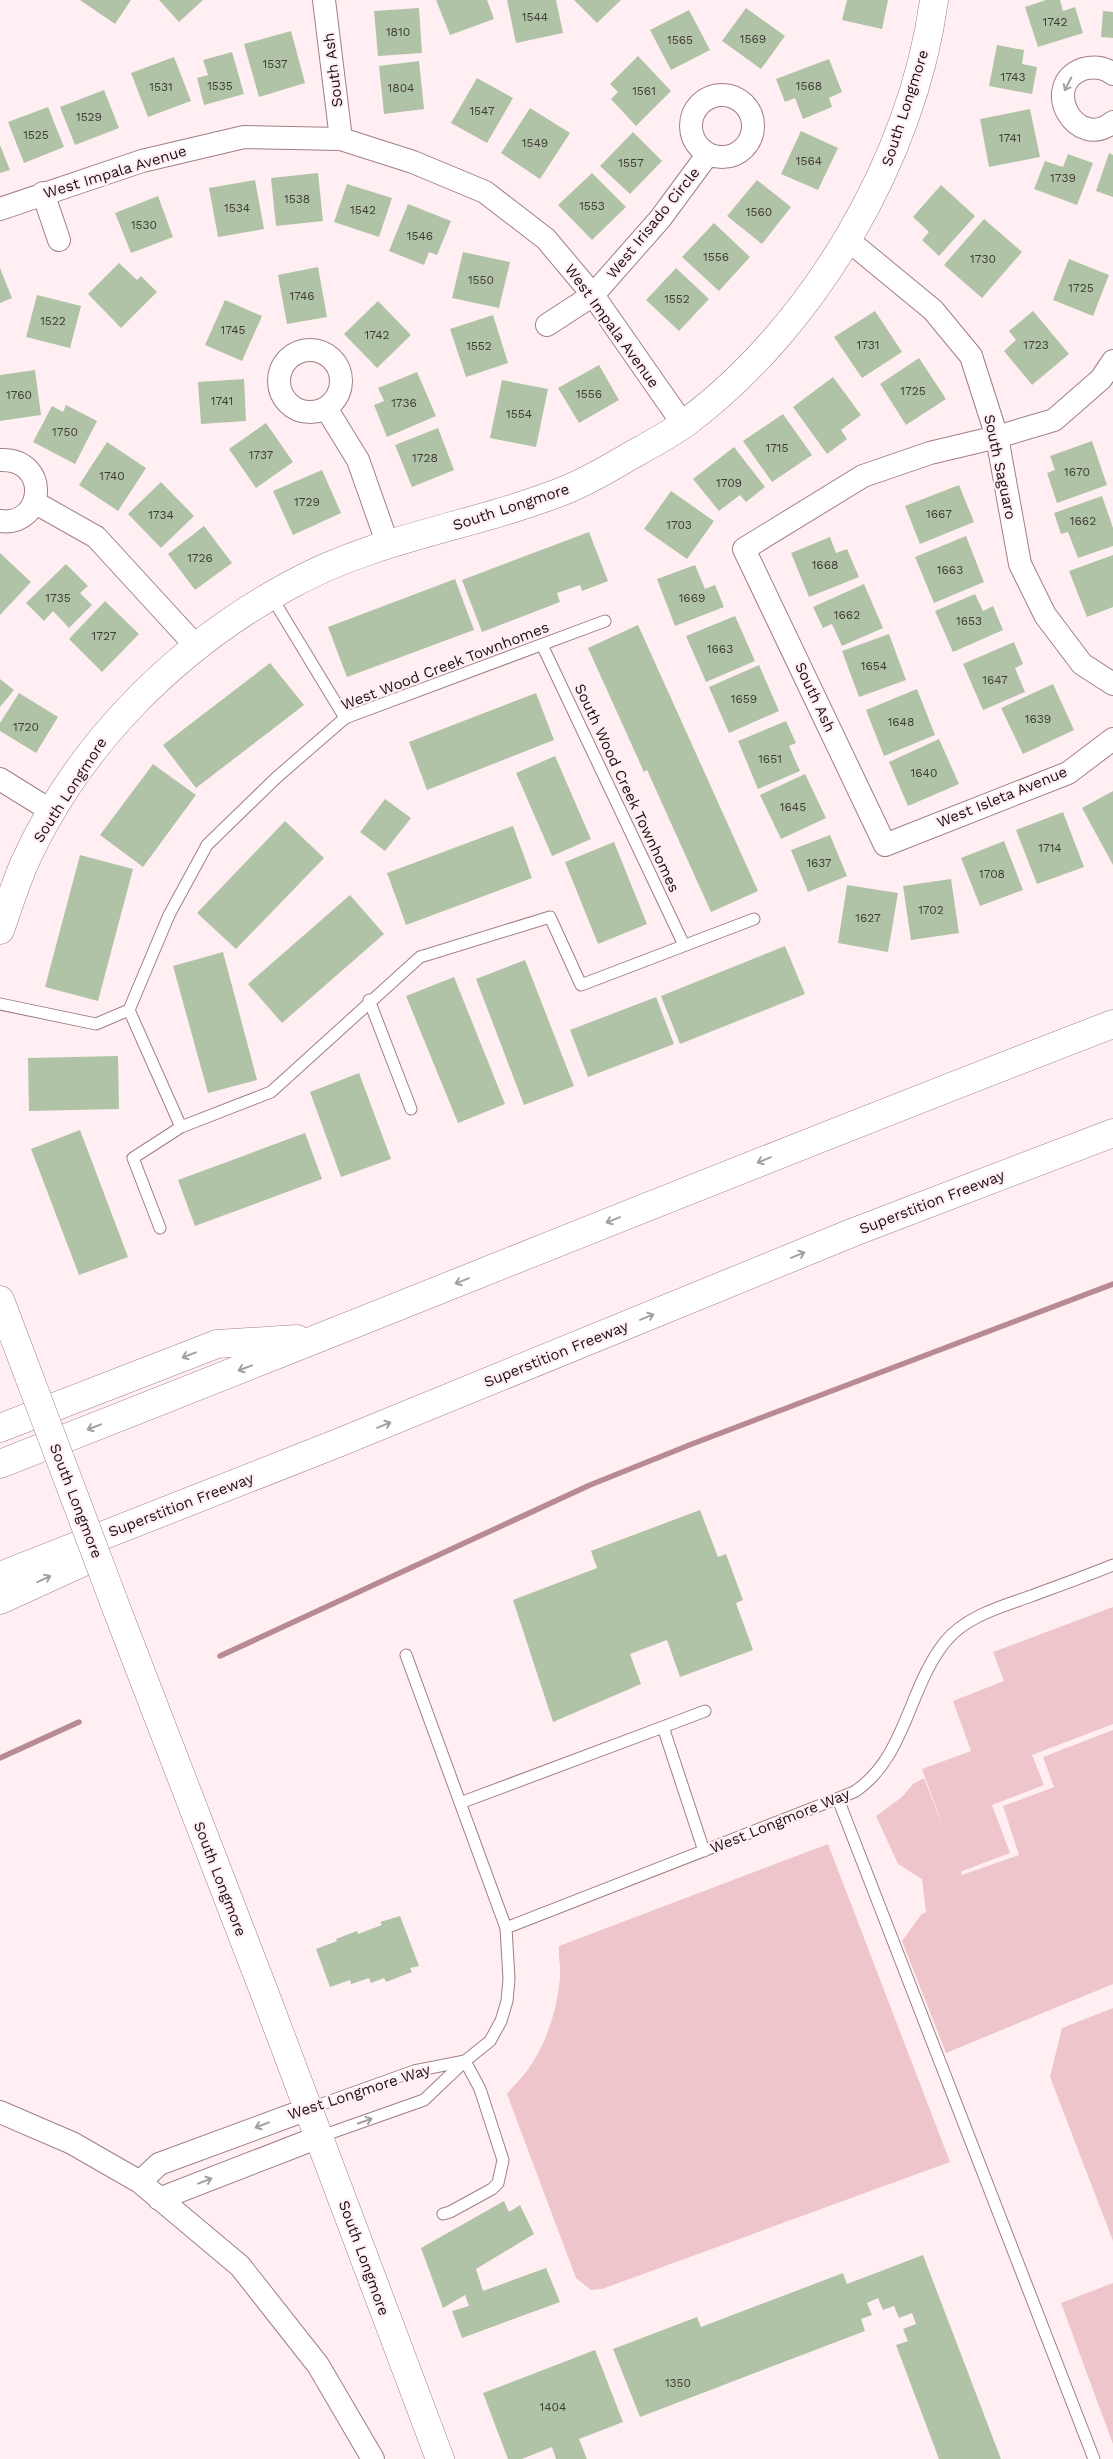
<svg xmlns="http://www.w3.org/2000/svg" width="1113" height="2459" font-family="'Work Sans',sans-serif">
<style>
.green{fill:#eec5cb}
.lines{fill:none;stroke-linecap:round;stroke-linejoin:round}
.stream{stroke:#b88a92;stroke-width:5.5}
.building{fill:#b1c3a7}
.lane-casing{stroke:#a17f84;stroke-width:13}
.street-casing{stroke:#a17f84;stroke-width:24}
.secondary-casing{stroke:#a17f84;stroke-width:29}
.highway-casing{stroke:#a17f84;stroke-width:29}
.lane{stroke:#fff;stroke-width:11}
.street{stroke:#fff;stroke-width:22}
.secondary{stroke:#fff;stroke-width:28}
.highway{stroke:#fff;stroke-width:28}
.secondary-bridge-casing{stroke:#a17f84;stroke-width:29;stroke-linecap:butt}
.secondary-bridge{stroke:#fff;stroke-width:28}
.oneway{stroke:#a49fa0}
.labels{text-anchor:middle;dominant-baseline:central;stroke-width:4.5;stroke-linejoin:round;paint-order:stroke}
.number-label{font-size:12px;fill:#403c36}
.street-label{font-size:15px;fill:#1b0f11;stroke:#ffeff2}
</style>
<rect width="100%" height="100%" fill="#ffeff2"/>
<path class="green" d="M1113 1607V1724L1032 1755 1044 1785 992 1805 1010 1853 960 1872 922 1769 971 1751 953 1701 1004 1681 993 1652Z
M1113 1730V1984L946 2053 902 1941 921 1915 926 1912 922 1879 898 1864 876 1816 902 1797 913 1784 924 1778 962 1875 1019 1855 1003 1806 1054 1787 1043 1757Z
M828 1844 950 2162 602 2289 591 2290 576 2278 507 2094C513 2086 521 2079 527 2071 546 2045 558 2008 560 1976 561 1966 558 1956 559 1946Z
M1113 2008V2241L1050 2077 1062 2028Z
M1113 2283V2444L1061 2303Z"/>
<g class="lines">
<path class="stream" d="M220 1656 590 1485 692 1444 1113 1284
M0 1758 79 1722"/>
</g>
<path class="building" d="M80 0H131L115 24Z
M159 0H203L179 22Z
M436 0H487L494 19 450 35Z
M507 0H556L563 33 516 43Z
M574 0H621L597 23Z
M847 0H888L882 29 842 20Z
M1046 0H1060L1063 11 1075 7 1083 33 1038 47 1025 7Z
M419 8 422 53 378 56 374 11Z
M746 8 785 36 761 69 722 41Z
M689 10 710 50 671 70 650 30Z
M1103 11 1113 12V38L1101 37Z
M291 31 305 83 259 97 244 44Z
M997 45 1024 50 1022 64 1037 67 1032 94 989 86Z
M232 52 244 94 204 105 197 78 208 75 203 60Z
M638 56 671 91 636 126 611 99 618 92 610 84Z
M174 57 191 101 148 117 131 73Z
M829 59 842 92 829 98 832 107 803 119 795 98 785 102 776 79Z
M419 61 424 109 384 114 379 66Z
M477 78 513 98 487 143 451 123Z
M104 90 119 128 75 145 60 107Z
M48 107 64 147 24 163 8 122Z
M530 108 570 133 540 179 501 153Z
M1030 109 1040 157 989 167 980 119Z
M801 131 838 148 818 190 781 174Z
M633 132 662 161 630 194 600 166Z
M0 145 10 170 0 173Z
M1109 153 1113 155V197L1096 191Z
M1068 154 1093 163 1077 205 1034 189 1045 161 1063 167Z
M318 173 323 221 276 226 271 178Z
M592 173 626 207 592 240 558 205Z
M255 180 264 229 218 237 209 188Z
M757 180 791 207 762 244 727 216Z
M347 184 392 198 379 237 334 222Z
M941 185 975 216 939 256 922 240 929 232 913 217Z
M158 196 173 237 131 253 115 213Z
M408 204 451 221 437 255 429 252 424 265 389 251Z
M984 219 1022 252 982 298 944 265Z
M714 223 750 257 719 291 682 257Z
M463 252 510 262 499 308 452 298Z
M1069 259 1109 275 1093 316 1053 300Z
M119 263 137 280 141 276 157 292 121 328 88 294Z
M318 267 327 317 287 324 278 275Z
M0 268 12 298 0 303Z
M676 268 709 299 679 331 646 300Z
M37 295 81 306 70 348 26 337Z
M225 300 262 316 242 361 205 345Z
M378 301 411 335 377 368 344 334Z
M875 311 902 352 862 378 834 337Z
M1033 311 1069 354 1032 385 1004 351 1016 340 1009 331Z
M493 315 508 363 466 377 450 329Z
M919 358 946 399 906 425 880 384Z
M599 365 619 400 579 423 558 388Z
M35 370 41 415 0 421V375Z
M417 372 436 416 387 437 374 405 384 401 378 388Z
M833 377 861 415 841 430 847 439 827 454 793 407Z
M244 379 246 421 201 424 198 382Z
M502 380 548 389 536 447 490 438Z
M66 405 97 421 75 464 33 442 52 406 63 412Z
M783 414 812 455 772 482 743 441Z
M266 423 293 462 256 488 229 449Z
M438 428 454 470 412 487 395 445Z
M1092 441 1107 485 1057 503 1047 473 1055 470 1050 456Z
M107 442 146 468 118 511 79 485Z
M734 447 765 487 746 502 740 495 719 511 693 479Z
M322 470 341 513 293 535 273 491Z
M161 482 194 516 161 548 128 514Z
M959 485 974 522 920 544 905 506Z
M671 491 714 521 687 559 644 529Z
M1102 496 1113 528V546L1078 558 1068 532 1061 534 1054 513Z
M204 526 232 563 195 590 168 554Z
M589 532 608 581 582 591 580 585 557 593 560 602 482 632 462 580Z
M966 536 984 582 934 603 915 557Z
M830 537 836 553 847 549 859 577 809 597 791 553Z
M0 553 31 582 0 615Z
M1113 555V607L1087 617 1069 571Z
M66 564 88 586 80 593 92 605 69 628 53 611 44 621 26 603Z
M695 565 705 589 715 585 724 607 675 626 657 579Z
M455 579 474 630 347 677 328 627Z
M864 584 883 628 842 646 832 624 823 628 813 607Z
M975 594 983 611 993 606 1003 630 953 652 935 611Z
M105 601 139 634 102 672 69 639Z
M735 616 755 661 706 682 686 636Z
M638 625 758 891 711 912 647 770 644 772 588 648Z
M889 634 906 680 859 697 842 651Z
M1014 642 1023 664 1015 668 1025 692 983 710 963 664Z
M270 663 304 705 196 788 163 745Z
M759 665 779 711 729 733 709 687Z
M0 679 14 690 0 707Z
M1053 684 1074 730 1023 754 1001 708Z
M917 689 935 735 884 756 866 710Z
M19 693 58 717 36 753 0 731V723Z
M536 693 554 740 427 790 409 742Z
M786 721 796 743 789 746 800 771 758 789 738 741Z
M939 739 959 784 908 806 889 762Z
M555 756 591 839 552 856 516 773Z
M153 764 196 795 143 867 100 835Z
M805 774 826 818 781 839 760 795Z
M1113 791V865L1082 808Z
M385 799 411 818 385 851 360 832Z
M1063 812 1084 867 1037 884 1016 830Z
M285 821 324 858 236 949 197 913Z
M513 826 532 878 406 925 387 873Z
M830 835 847 876 808 892 791 850Z
M1004 841 1023 890 980 906 961 858Z
M614 842 647 924 598 944 565 862Z
M80 855 133 869 98 1001 45 987Z
M951 879 959 933 911 940 903 886Z
M847 885 898 893 888 952 838 943Z
M350 895 384 934 282 1023 248 984Z
M785 946 805 994 680 1044 661 996Z
M223 952 257 1080 208 1093 173 966Z
M525 960 574 1086 524 1105 476 979Z
M454 977 505 1104 458 1123 406 996Z
M656 997 674 1044 588 1077 570 1030Z
M118 1056 119 1109 29 1111 28 1058Z
M359 1073 391 1159 341 1177 310 1092Z
M80 1130 128 1257 79 1275 31 1149Z
M305 1133 322 1179 195 1226 178 1180Z
M700 1510 718 1557 726 1554 743 1600 736 1603 753 1650 680 1677 667 1640 630 1654 641 1684 553 1722 513 1600 597 1568 591 1551Z
M400 1916 419 1966 410 1968 412 1972 386 1982 384 1978 371 1983 369 1978 351 1984 350 1980 330 1987 316 1949 337 1941 336 1939 357 1931 358 1934 382 1925 380 1922Z
M504 2201 509 2212 520 2205 534 2234 476 2269 483 2291 546 2268 560 2302 462 2338 452 2311 469 2306 465 2295 443 2308 421 2248Z
M923 2255 1001 2459H939L896 2345 908 2341 903 2329 916 2324 912 2313 899 2318 894 2306 883 2310 878 2298 867 2303 872 2315 861 2319 865 2331 640 2417 613 2349 697 2317 701 2327 843 2273 847 2284Z
M595 2350 623 2422 579 2439 587 2459H556L552 2447 522 2459H508L483 2393Z"/>
<g class="lines">
<defs>
<path id="lane" d="M271 596 345 718
M605 621 345 718 276 778 207 845 169 915 129 1010 181 1127 271 1092 420 957 550 917 581 985 754 919
M542 645 684 945
M369 1000 411 1109
M0 1004 96 1024 129 1010
M160 1228 133 1158 181 1127
M838 1799 1094 2459
M460 1803 663 1727
M704 1851 663 1727 705 1711
M506 1928 854 1792C906 1758 908 1688 945 1642 966 1616 1001 1607 1031 1596 1058 1586 1086 1576 1113 1565
M308 2109 414 2071 465 2061
M319 2137 424 2100 465 2061 490 2041 501 2021 507 2001 509 1979 506 1928 406 1655
M443 2214 450 2212 492 2189 498 2183 503 2160 480 2089 465 2061"/>
<path id="street" d="M324 0 341 139
M1113 74C1104 67 1094 66 1083 69 1039 85 1076 152 1113 122
M691 126a31 31 0 1 1 62 0a31 31 0 1 1-62 0Z
M43 193 59 240
M0 209 142 161 244 137 341 139 413 162 485 192 546 239 593 295 683 424
M848 240 933 310 971 356 997 437 1020 564 1045 615 1082 664 1113 684
M547 325 593 295 660 219 708 154
M279 381a31 31 0 1 1 62 0a31 31 0 1 1-62 0Z
M1113 361 1101 379 1054 420 997 437 930 453 863 476 744 549 885 845 1068 773 1113 739
M326 408 358 460 388 545
M0 460C51 458 45 527 0 521
M34 502 96 537 196 646
M0 779 53 812
M0 2112 72 2143 140 2182 240 2266 318 2365 373 2459
M140 2182 159 2164 308 2109
M159 2199 319 2137"/>
<path id="secondary" d="M0 930C8 908 15 885 24 864 78 744 176 647 290 585 376 537 477 526 568 489 589 480 610 468 630 456 648 446 667 436 684 424 813 329 913 158 934 0
M0 1300 30 1379
M117 1610 268 2002 440 2459"/>
<path id="highway" d="M0 1428 217 1344 297 1339
M0 1464C371 1319 741 1167 1113 1024
M0 1576 338 1443 854 1232 1113 1133
M0 1600 81 1563"/>
</defs>
<use href="#lane" class="lane-casing"/>
<use href="#street" class="street-casing"/>
<use href="#secondary" class="secondary-casing"/>
<use href="#highway" class="highway-casing"/>
<use href="#lane" class="lane"/>
<use href="#street" class="street"/>
<use href="#secondary" class="secondary"/>
<use href="#highway" class="highway"/>
<defs>
<path id="secondary-bridge" d="M30 1379 117 1610"/>
</defs>
<use href="#secondary-bridge" class="secondary-bridge-casing"/>
<use href="#secondary-bridge" class="secondary-bridge"/>
</g>
<defs><path id="oneway-shaft" d="M-6 0H5M1.5-3L5.5 0L1.5 3" fill="none" stroke-width="1.6" stroke-linecap="round" stroke-linejoin="round" transform="scale(1.25)"/></defs>
<g class="oneway">
<use href="#oneway-shaft" transform="translate(1068 84) rotate(117)"/>
<use href="#oneway-shaft" transform="translate(764 1160) rotate(158)"/>
<use href="#oneway-shaft" transform="translate(613 1220) rotate(158)"/>
<use href="#oneway-shaft" transform="translate(798 1255) rotate(-22)"/>
<use href="#oneway-shaft" transform="translate(462 1281) rotate(158)"/>
<use href="#oneway-shaft" transform="translate(647 1317) rotate(-22)"/>
<use href="#oneway-shaft" transform="translate(189 1355) rotate(159)"/>
<use href="#oneway-shaft" transform="translate(245 1368) rotate(159)"/>
<use href="#oneway-shaft" transform="translate(384 1425) rotate(-22)"/>
<use href="#oneway-shaft" transform="translate(94 1427) rotate(159)"/>
<use href="#oneway-shaft" transform="translate(44 1579) rotate(-25)"/>
<use href="#oneway-shaft" transform="translate(365 2121) rotate(-19)"/>
<use href="#oneway-shaft" transform="translate(262 2125) rotate(159)"/>
<use href="#oneway-shaft" transform="translate(205 2181) rotate(-21)"/>
</g>
<g class="labels">
<g class="number-label">
<text x="535" y="17">1544</text>
<text x="1055" y="22">1742</text>
<text x="398" y="32">1810</text>
<text x="753" y="39">1569</text>
<text x="680" y="40">1565</text>
<text x="275" y="64">1537</text>
<text x="1013" y="77">1743</text>
<text x="220" y="86">1535</text>
<text x="809" y="86">1568</text>
<text x="161" y="87">1531</text>
<text x="401" y="88">1804</text>
<text x="644" y="91">1561</text>
<text x="482" y="111">1547</text>
<text x="89" y="117">1529</text>
<text x="36" y="135">1525</text>
<text x="1010" y="138">1741</text>
<text x="535" y="143">1549</text>
<text x="809" y="161">1564</text>
<text x="631" y="163">1557</text>
<text x="1063" y="178">1739</text>
<text x="297" y="199">1538</text>
<text x="592" y="206">1553</text>
<text x="237" y="208">1534</text>
<text x="363" y="210">1542</text>
<text x="759" y="212">1560</text>
<text x="144" y="225">1530</text>
<text x="420" y="236">1546</text>
<text x="716" y="257">1556</text>
<text x="983" y="259">1730</text>
<text x="481" y="280">1550</text>
<text x="1081" y="288">1725</text>
<text x="302" y="296">1746</text>
<text x="677" y="299">1552</text>
<text x="53" y="321">1522</text>
<text x="233" y="330">1745</text>
<text x="377" y="335">1742</text>
<text x="868" y="345">1731</text>
<text x="1036" y="345">1723</text>
<text x="479" y="346">1552</text>
<text x="913" y="391">1725</text>
<text x="589" y="394">1556</text>
<text x="19" y="395">1760</text>
<text x="222" y="401">1741</text>
<text x="404" y="403">1736</text>
<text x="519" y="414">1554</text>
<text x="65" y="432">1750</text>
<text x="777" y="448">1715</text>
<text x="261" y="455">1737</text>
<text x="425" y="458">1728</text>
<text x="1077" y="472">1670</text>
<text x="112" y="476">1740</text>
<text x="729" y="483">1709</text>
<text x="307" y="502">1729</text>
<text x="939" y="514">1667</text>
<text x="161" y="515">1734</text>
<text x="1083" y="521">1662</text>
<text x="679" y="525">1703</text>
<text x="200" y="558">1726</text>
<text x="825" y="565">1668</text>
<text x="950" y="570">1663</text>
<text x="58" y="598">1735</text>
<text x="692" y="598">1669</text>
<text x="847" y="615">1662</text>
<text x="969" y="621">1653</text>
<text x="104" y="636">1727</text>
<text x="720" y="649">1663</text>
<text x="874" y="666">1654</text>
<text x="995" y="680">1647</text>
<text x="744" y="699">1659</text>
<text x="1038" y="719">1639</text>
<text x="901" y="722">1648</text>
<text x="26" y="727">1720</text>
<text x="770" y="759">1651</text>
<text x="924" y="773">1640</text>
<text x="793" y="807">1645</text>
<text x="1050" y="848">1714</text>
<text x="819" y="863">1637</text>
<text x="992" y="874">1708</text>
<text x="931" y="910">1702</text>
<text x="868" y="918">1627</text>
<text x="678" y="2383">1350</text>
<text x="553" y="2407">1404</text>
</g>
<g class="street-label">
<text transform="translate(333 70) rotate(-97)">South Ash</text>
<text transform="translate(905 108) rotate(-72)">South Longmore</text>
<text transform="translate(115 172) rotate(-17)">West Impala Avenue</text>
<text transform="translate(653 223) rotate(-51)">West Irisado Circle</text>
<text transform="translate(612 326) rotate(54)">West Impala Avenue</text>
<text transform="translate(1000 467) rotate(78)">South Saguaro</text>
<text transform="translate(511 507) rotate(-18)">South Longmore</text>
<text transform="translate(445 666) rotate(-21)">West Wood Creek Townhomes</text>
<text transform="translate(815 697) rotate(65)">South Ash</text>
<text transform="translate(627 788) rotate(65)">South Wood Creek Townhomes</text>
<text transform="translate(70 790) rotate(-57)">South Longmore</text>
<text transform="translate(1002 797) rotate(-22)">West Isleta Avenue</text>
<text transform="translate(932 1202) rotate(-21)">Superstition Freeway</text>
<text transform="translate(556 1354) rotate(-22)">Superstition Freeway</text>
<text transform="translate(76 1501) rotate(69)">South Longmore</text>
<text transform="translate(181 1505) rotate(-21)">Superstition Freeway</text>
<text transform="translate(780 1821) rotate(-22)">West Longmore Way</text>
<text transform="translate(220 1879) rotate(69)">South Longmore</text>
<text transform="translate(359 2092) rotate(-18)">West Longmore Way</text>
<text transform="translate(364 2258) rotate(70)">South Longmore</text>
</g>
</g>
</svg>
